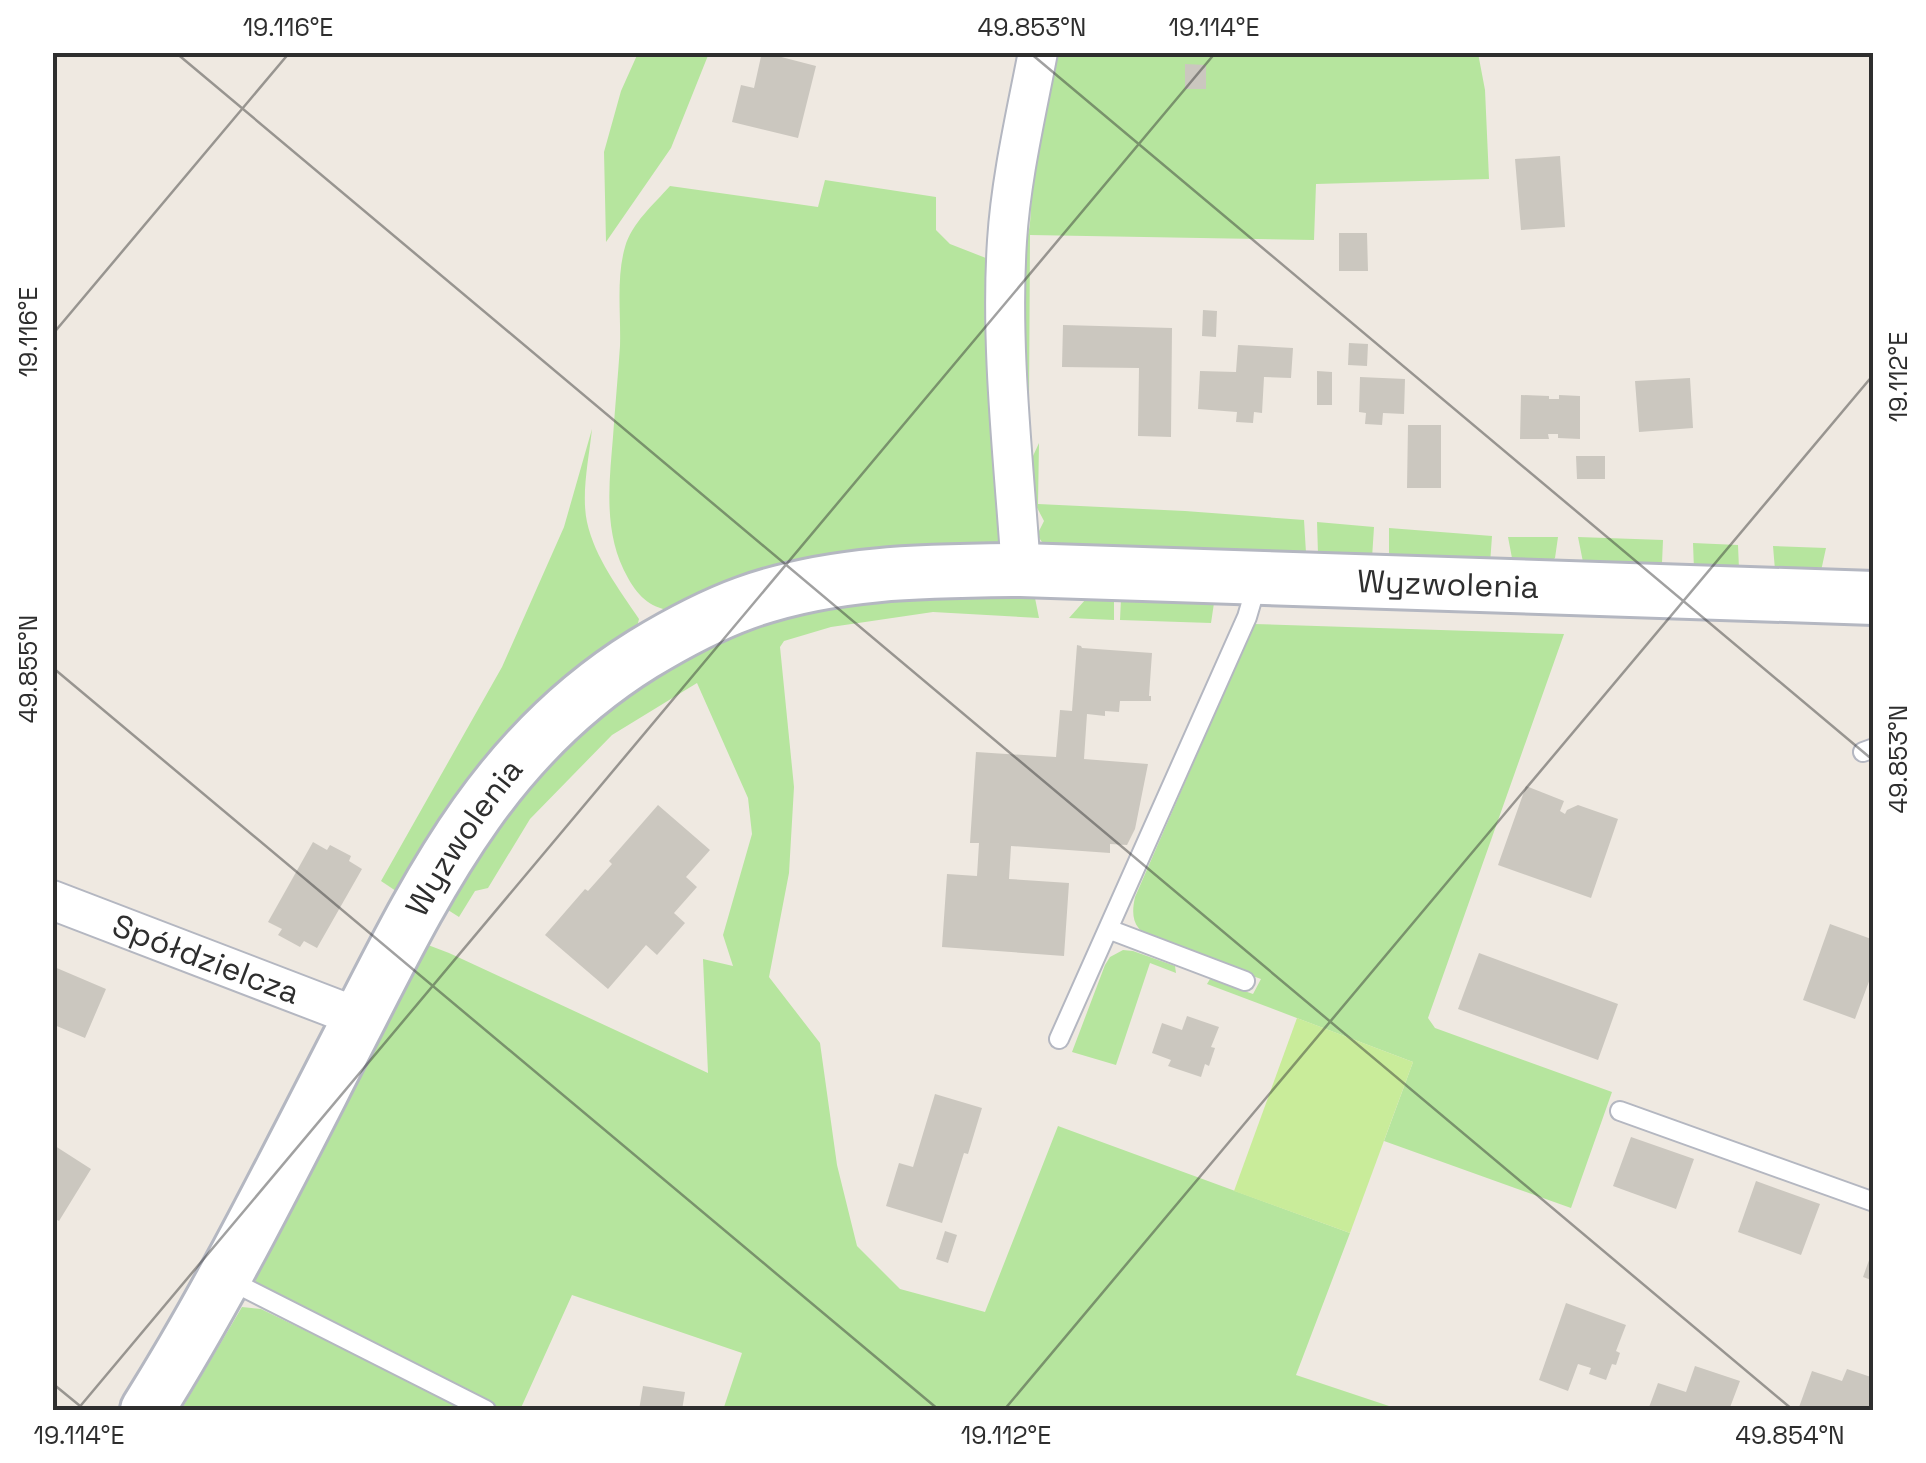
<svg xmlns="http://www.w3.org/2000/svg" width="1926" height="1463" font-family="'Space Grotesk',sans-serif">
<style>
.green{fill:#b6e59e}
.pitch{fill:#c9ec9a}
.building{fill:#cbc7bf}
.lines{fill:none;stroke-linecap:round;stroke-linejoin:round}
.lane-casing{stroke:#b4b7c1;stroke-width:22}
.street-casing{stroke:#b4b7c1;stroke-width:42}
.secondary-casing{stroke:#b4b7c1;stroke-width:58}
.lane{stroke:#fff;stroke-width:18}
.street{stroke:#fff;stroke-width:38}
.secondary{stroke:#fff;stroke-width:52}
.ticks{fill:none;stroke:#2e2e2e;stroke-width:2.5;stroke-opacity:0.45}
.labels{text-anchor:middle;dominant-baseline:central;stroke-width:9;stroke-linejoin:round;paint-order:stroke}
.street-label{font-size:32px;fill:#2e2e2e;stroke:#fff}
.neatline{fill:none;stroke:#2e2e2e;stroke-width:4}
.ticks-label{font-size:25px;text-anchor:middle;fill:#2e2e2e}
</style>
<rect width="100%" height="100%" fill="#efe9e1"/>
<path class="green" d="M638 53H709L671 148 606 242 604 152 621 91Z
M1052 53H1478L1485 90 1489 179 1316 184 1314 240 1030 235 1029 403 1024 399V246C1032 230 1030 211 1032 193 1037 146 1042 99 1052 53Z
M825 180 936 197V230L950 244 991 260 1006 534 999 543 984 550 675 611C652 609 639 598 628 578 603 534 609 485 613 437 615 407 618 376 620 346 621 314 616 278 625 247 632 223 653 205 670 186L818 207Z
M592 429C589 458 581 494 587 522 595 558 619 589 639 619L637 627 399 893 381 881 502 667 564 527Z
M1039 443 1038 504 1185 511 1304 520 1306 553 1050 546 1042 542 1037 535 1044 521 1033 500V456Z
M1317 522 1374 527 1372 558 1318 554Z
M1389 528 1492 536 1490 564 1389 559Z
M1508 537H1558L1555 558 1550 563 1515 562 1512 558Z
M1578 537 1663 540 1662 563 1657 570 1583 562Z
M1693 543 1738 545 1739 569 1694 570Z
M1773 546 1826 548 1821 571 1775 570Z
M959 596 1035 598 1039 618 933 612 831 627 784 641 780 647 794 787 789 873 769 977 820 1043 837 1165 857 1246 900 1289 985 1312 1058 1126 1350 1233 1296 1375 1401 1410H723L742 1353 572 1295 520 1410H496L268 1293 256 1283V1276L428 945 449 953 708 1073 703 959 733 966 723 935 752 834 748 798 697 683 612 735 530 819 488 888 475 891 459 917 448 910C522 776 620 670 770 623 827 606 900 601 959 596Z
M1086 599H1114V620L1069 618Z
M1121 599 1214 603 1211 623 1120 620Z
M1254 624 1564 634 1428 1018 1435 1028 1612 1092 1571 1208 1384 1141 1413 1062 1207 984 1210 979 1253 994 1261 979 1156 941C1135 930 1130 920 1135 897Z
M1123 950 1133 951 1175 966 1176 973 1150 963 1116 1065 1072 1052 1105 965 1110 957Z
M242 1307 261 1309 469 1410H181Z"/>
<path class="pitch" d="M1297 1018 1413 1062 1350 1233 1234 1191Z"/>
<path class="building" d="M762 52 816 66 798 138 732 122 741 85 754 88Z
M1185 64 1206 65V89H1185Z
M1560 156 1565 227 1521 230 1515 159Z
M1339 233H1367L1368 271H1339Z
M1203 310 1217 311 1216 337 1202 336Z
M1063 325 1172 328 1171 437 1138 436 1139 368 1062 367Z
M1349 343 1368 344 1367 366 1348 365Z
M1238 345 1293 348 1291 378 1264 377 1262 413 1254 412 1253 423 1236 422 1237 412 1198 409 1200 371 1236 372Z
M1317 371 1332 372V405H1317Z
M1360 377 1405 379 1404 414 1383 413 1382 425 1365 424 1366 413 1359 412Z
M1690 378 1693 428 1639 432 1635 381Z
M1521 395 1549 396V399H1559V395L1580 396V439L1558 438V434H1548L1549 439H1520Z
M1408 425H1441V488H1407Z
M1576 456H1605V479H1577Z
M1077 645 1081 646 1082 648 1152 653 1149 696H1151V701H1120L1119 712 1105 711V716L1087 714 1084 759 1148 764 1135 829 1127 845 1110 844V853L1011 846 1009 879 1069 883 1064 956 942 947 947 874 977 876 979 843H970L976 752 1056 757 1060 710 1072 711Z
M1526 786 1564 801 1560 811 1565 814 1567 810 1578 805 1618 819 1591 898 1498 865Z
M658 805 710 850 686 877 697 887 674 913 685 923 657 955 646 945 608 989 545 935 585 889 588 891 612 864 609 861Z
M313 842 327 850 330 845 351 856 349 861 362 869 317 948 304 941 300 947 278 935 282 929 268 922Z
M1830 924 1874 940V968L1855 1019 1803 1000Z
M1479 953 1618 1004 1598 1060 1458 1009Z
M52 966 106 989 85 1038 52 1024Z
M1187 1016 1219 1027 1211 1047 1215 1048 1209 1066 1205 1064 1201 1077 1168 1066 1171 1060 1152 1053 1162 1023 1182 1030Z
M935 1094 982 1108 968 1154 964 1153 942 1223 886 1206 899 1163 913 1167Z
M1631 1137 1694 1159 1676 1209 1613 1186Z
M52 1144 91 1169 59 1221 52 1217Z
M1756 1181 1820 1204 1801 1255 1738 1232Z
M945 1231 957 1235 948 1263 936 1259Z
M1873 1249H1874V1281L1863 1277Z
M1566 1303 1626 1325 1616 1351 1620 1353 1616 1365 1612 1364 1606 1380 1589 1374 1591 1368 1578 1364 1568 1391 1539 1380Z
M1695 1366 1740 1381 1729 1410H1648L1658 1383 1686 1392Z
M1847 1369 1874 1378V1410H1798L1812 1371 1842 1381Z
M643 1386 685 1392 682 1410H639Z"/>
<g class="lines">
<defs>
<path id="lane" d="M1863 752 1874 748
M1108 929 1245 981
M1059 1039 1247 617 1257 583
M1620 1111 1874 1202
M229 1280 486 1410"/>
<g id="street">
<path d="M1021 570C1014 463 1000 348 1007 241 1011 178 1026 115 1038 52"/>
<path id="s1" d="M52 900 360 1018"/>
</g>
<g id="secondary">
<path id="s2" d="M147 1410C218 1297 278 1177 339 1058 421 900 485 752 643 654 676 634 709 616 745 603 833 571 929 571 1021 570L1874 598"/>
</g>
</defs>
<use href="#lane" class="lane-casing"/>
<use href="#street" class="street-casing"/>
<use href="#secondary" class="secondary-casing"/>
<use href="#lane" class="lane"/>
<use href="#street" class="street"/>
<use href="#secondary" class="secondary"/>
</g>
<path class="ticks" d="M175 52 1793 1410M1029 52 1874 761M52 335 290 52M52 667 939 1410M52 1383 85 1410M77 1410 1216 52M1004 1410 1874 374"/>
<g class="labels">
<g class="street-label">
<text stroke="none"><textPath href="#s2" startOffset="1735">Wyzwolenia</textPath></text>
<text stroke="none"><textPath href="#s2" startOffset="655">Wyzwolenia</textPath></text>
<text stroke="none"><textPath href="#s1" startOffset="165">Spółdzielcza</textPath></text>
</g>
</g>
<rect width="1926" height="1463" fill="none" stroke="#ffffff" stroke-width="110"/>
<rect x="55" y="55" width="1816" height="1353" class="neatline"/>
<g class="ticks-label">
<text x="288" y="36">19.116°E</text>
<text x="1032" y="36">49.853°N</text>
<text x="1214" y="36">19.114°E</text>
<text transform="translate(28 332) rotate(-90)" y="9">19.116°E</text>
<text transform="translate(1898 377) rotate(-90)" y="9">19.112°E</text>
<text transform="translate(28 669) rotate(-90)" y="9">49.855°N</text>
<text transform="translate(1898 759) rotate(-90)" y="9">49.853°N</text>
<text x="79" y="1444">19.114°E</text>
<text x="1006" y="1444">19.112°E</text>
<text x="1790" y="1444">49.854°N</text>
</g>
</svg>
